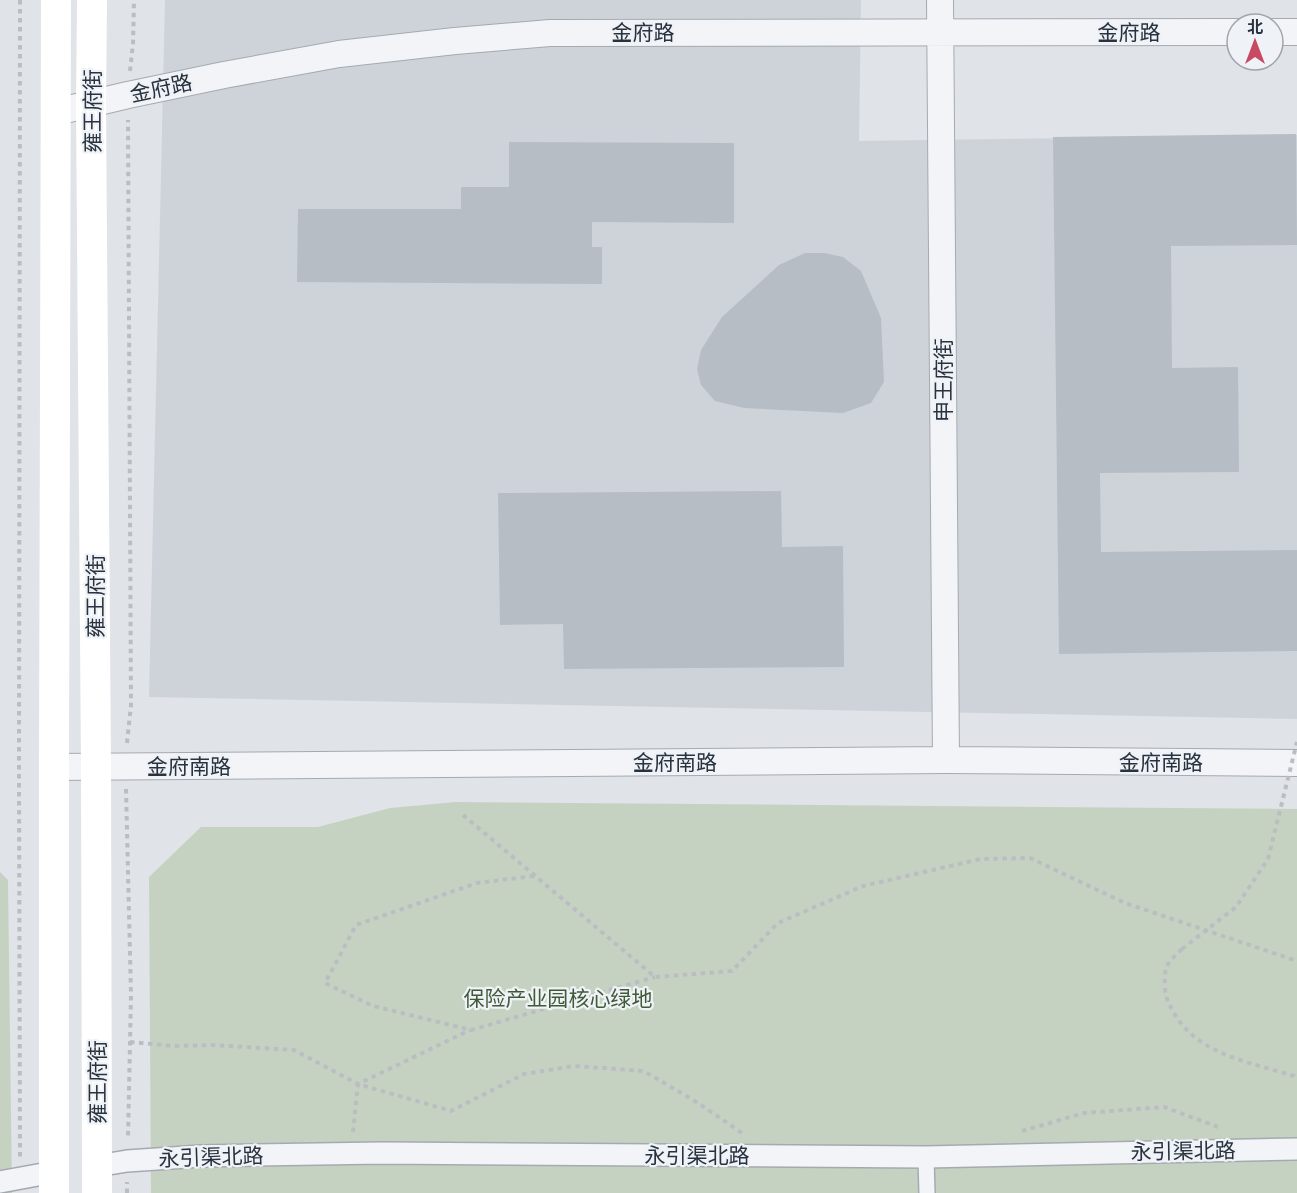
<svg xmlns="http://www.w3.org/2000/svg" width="1297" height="1193" font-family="Rubik,'Noto Sans SC',sans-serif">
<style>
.built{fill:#ced3da}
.green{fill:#c6d2c1}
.building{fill:#b7bdc5}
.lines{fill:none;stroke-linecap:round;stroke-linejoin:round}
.pedestrian-casing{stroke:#a5aab2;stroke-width:18}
.minor-casing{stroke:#a5aab2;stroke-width:24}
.tertiary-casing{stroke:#a5aab2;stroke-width:28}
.path{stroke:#babec3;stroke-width:4;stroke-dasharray:4.5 4.5;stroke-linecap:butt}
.pedestrian{stroke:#f2f4f7;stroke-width:15}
.minor{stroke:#f2f4f7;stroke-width:21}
.tertiary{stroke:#f2f4f7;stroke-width:26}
.secondary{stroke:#fff;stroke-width:30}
.path-bridge{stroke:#babec3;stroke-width:4;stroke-dasharray:4.5 4.5;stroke-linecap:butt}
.labels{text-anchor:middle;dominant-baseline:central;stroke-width:4.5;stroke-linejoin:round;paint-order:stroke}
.street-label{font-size:21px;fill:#29323f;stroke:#eff2f6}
.park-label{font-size:21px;fill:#3f5a37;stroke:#eff2f6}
</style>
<rect width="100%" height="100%" fill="#e0e3e8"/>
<path class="built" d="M165 0H861L859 141 1297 135V719L149 697Z"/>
<path class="green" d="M456 802 1297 809V1193H151L149 877 201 827H318L390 808Z
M0 872 8 880 12 1193H0Z"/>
<path class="building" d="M1296 134 1297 245 1171 246 1172 368 1238 367 1239 472 1100 473 1101 552 1297 550V651L1059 654 1053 137Z
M509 142 734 143V223L592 222V247H602V284L297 282 298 209H461V187H509Z
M805 253H824L843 257 861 271 881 318 884 382 871 403 843 413 744 408 715 401 701 385 697 369 701 350 722 317 779 265Z
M781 491 782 547 843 546 844 667 564 669 563 624 500 625 498 493Z"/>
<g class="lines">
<defs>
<path id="pedestrian" d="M926 1157 927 1193"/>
<path id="minor" d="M97 1166 127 1161 201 1156 382 1153 926 1157 1297 1149
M0 1182 54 1172"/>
<path id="tertiary" d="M940 0 946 760
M1273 32H1297
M56 112 128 95 224 75 339 54 455 41 550 33 1237 32
M54 767 946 760 1297 763"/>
</defs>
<use href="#pedestrian" class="pedestrian-casing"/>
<use href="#minor" class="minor-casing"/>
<use href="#tertiary" class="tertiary-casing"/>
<path class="path" d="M20 0 19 773 20 1157
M130 71 133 44 134 0
M127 743 131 705 128 120
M126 789 131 995 128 1139
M463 815 655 977 732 971 778 923 863 886 981 859 1030 858 1125 903 1297 961
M534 876 477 883 356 925 325 983 373 1006 471 1030 655 977
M1182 949C1166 964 1164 966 1165 989 1166 1000 1171 1008 1177 1018 1203 1056 1253 1063 1294 1076L1297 1080
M130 1042 174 1046 212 1045 294 1050 358 1084 470 1030
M1022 1131 1084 1113 1164 1107 1218 1127
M353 1132 358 1084 451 1111 524 1074 574 1066 644 1071 698 1103 742 1133
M127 1193V1182"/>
<use href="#pedestrian" class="pedestrian"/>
<use href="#minor" class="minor"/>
<use href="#tertiary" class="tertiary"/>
<path class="secondary" d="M92 0 91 104 96 767 97 1193
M54 1193V767L56 0"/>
<path class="path-bridge" d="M1182 949 1236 907 1268 859 1297 742"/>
</g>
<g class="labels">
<g class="street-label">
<text x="643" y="32">金府路</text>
<text x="1129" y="32">金府路</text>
<text transform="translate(161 88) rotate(-12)">金府路</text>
<text transform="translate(92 111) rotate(-90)">雍王府街</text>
<text transform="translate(943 380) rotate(-90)">申王府街</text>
<text transform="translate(95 596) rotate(-90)">雍王府街</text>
<text x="675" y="762">金府南路</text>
<text x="1161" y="762">金府南路</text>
<text x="189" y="766">金府南路</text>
<text transform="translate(97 1082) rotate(-90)">雍王府街</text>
<text transform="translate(1183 1151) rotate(-1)">永引渠北路</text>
<text x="697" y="1155">永引渠北路</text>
<text transform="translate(211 1157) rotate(-2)">永引渠北路</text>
</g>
<g class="park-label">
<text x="558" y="998">保险产业园核心绿地</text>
</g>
</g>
<g transform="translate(1255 42)"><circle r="28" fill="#eff2f6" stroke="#a0a5ad" stroke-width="1.5"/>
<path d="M0-4.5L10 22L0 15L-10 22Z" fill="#c84962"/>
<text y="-9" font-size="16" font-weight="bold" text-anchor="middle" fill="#29323f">北</text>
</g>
</svg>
